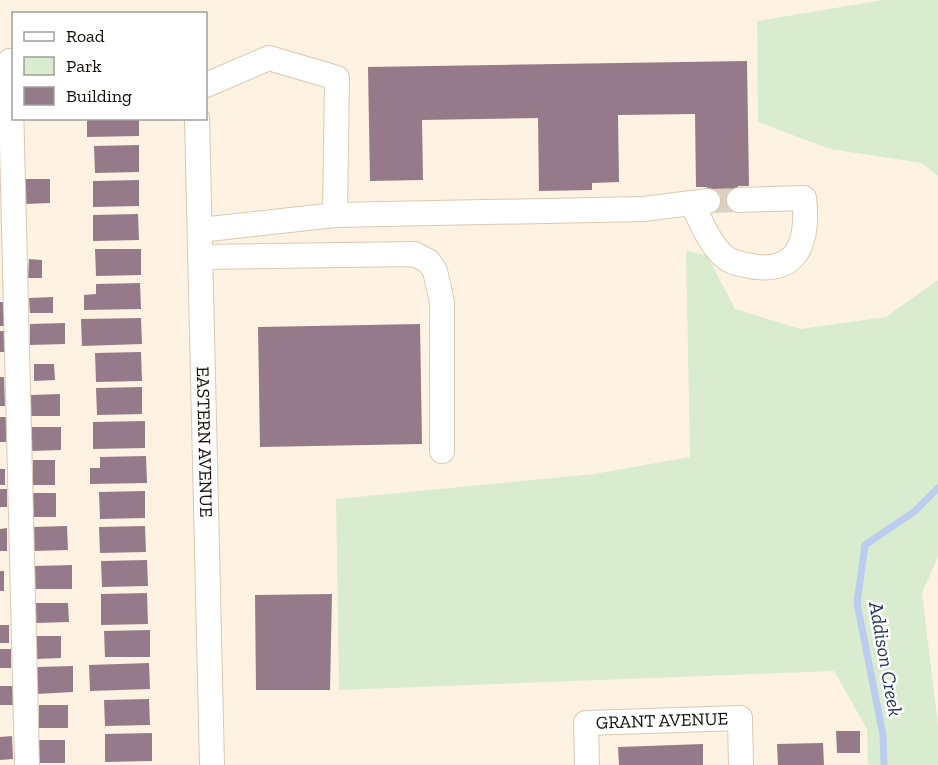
<svg xmlns="http://www.w3.org/2000/svg" width="938" height="765" font-family="'Zilla Slab',serif">
<style>
.green{fill:#daecd0}
.lines{fill:none;stroke-linecap:round;stroke-linejoin:round}
.stream{stroke:#bcccee;stroke-width:7}
.building{fill:#957b89}
.minor-tunnel{stroke:#dbd0c2;stroke-width:24;stroke-dasharray:24 12;stroke-linecap:butt}
.minor-casing{stroke:#dbc8b1;stroke-width:26}
.minor{stroke:#fff;stroke-width:24}
.labels{text-anchor:middle;dominant-baseline:central;stroke-width:5;stroke-linejoin:round;paint-order:stroke}
.street-label{font-size:18px;fill:#140d06;stroke:#fff}
.water-label{font-size:20px;font-style:italic;fill:#20335e;stroke:#fff}
</style>
<rect width="100%" height="100%" fill="#fef2e3"/>
<path class="green" d="M883 0H938V176L922 163 830 149 758 122 757 21Z
M686 251 707 255 735 309 801 329 886 317 938 280V557L922 593 938 724V765H868L867 729 834 671 339 690 336 499 594 474 690 457Z"/>
<g class="lines">
<path class="stream" d="M884 765 883 735 857 603 865 545 915 511 938 488"/>
</g>
<path class="building" d="M747 61 749 186H738L739 209 708 210 707 187H696L695 114 618 115 619 182 592 183V190L539 191 538 118 422 120 423 180 370 181 368 67Z
M87 118H139V136L87 137Z
M139 145V172L95 173 94 146Z
M24 179H50V203L25 204Z
M139 180V206L93 207V181Z
M138 214 139 240 93 241V215Z
M95 249H141V275L96 276Z
M29 259 42 260V278H28Z
M140 283 141 309 84 310V295L96 294V284Z
M53 297V313H30L29 298Z
M0 302H5V326H0Z
M141 318 142 344 82 346 81 319Z
M65 323V344L30 345V324Z
M420 324 422 444 260 447 258 327Z
M0 331H4V352H0Z
M141 352 142 381 96 382 95 353Z
M34 364H54L55 380 34 381Z
M0 377H4L5 406H0Z
M142 387V414L97 415 96 388Z
M60 394V416H31V395Z
M0 417H6V442H0Z
M145 421V448L93 449V422Z
M31 427H61V450L31 451Z
M146 456 147 483 90 484V468H100V457Z
M33 460H55V485H33Z
M0 469H5V485H0Z
M0 489H7V507H0Z
M145 491V518L100 519 99 492Z
M33 493H56V517H33Z
M67 526 68 550 33 551V527Z
M145 526 146 552 100 553 99 527Z
M7 528V551H0V529Z
M147 560 148 586 102 587 101 561Z
M72 565V589H34V566Z
M0 571H4V591H0Z
M147 593 148 624 101 625V594Z
M332 594 330 690H256L255 595Z
M36 603H68L69 622 36 623Z
M0 625H9V643H0Z
M150 630V657H105L104 631Z
M35 636H61V658L36 659Z
M0 649H11V668H0Z
M149 663 150 689 90 691 89 665Z
M73 666V692L37 694V667Z
M0 686H13V705H0Z
M149 699 150 725 105 726 104 700Z
M39 705H68V728H39Z
M836 731H860V753H837Z
M152 733V761L105 762V734Z
M12 736 13 759 0 760V737Z
M38 740H65V763H39Z
M823 743 824 765H778L777 744Z
M703 744V765H619L618 747Z"/>
<g class="lines">
<path class="minor-tunnel" d="M708 201 739 200"/>
<defs>
<g id="minor">
<path d="M10 61 27 765"/>
<path id="s1" d="M197 118 212 765"/>
<path d="M692 203C700 220 711 247 726 258 734 264 747 265 757 267 803 272 808 233 804 198L739 200"/>
<path d="M335 215 643 209 708 201"/>
<path d="M200 230 335 215 337 78 269 58 206 85"/>
<path d="M200 257 414 254 428 261 435 271 442 302V451"/>
<path id="s2" d="M587 765 586 723 740 718 741 765"/>
</g>
</defs>
<use href="#minor" class="minor-casing"/>
<use href="#minor" class="minor"/>
</g>
<g class="labels">
<g class="street-label">
<text stroke="none"><textPath href="#s1" startOffset="324">EASTERN AVENUE</textPath></text>
<text stroke="none"><textPath href="#s2" startOffset="118">GRANT AVENUE</textPath></text>
</g>
<g class="water-label">
<text transform="translate(886 659) rotate(80)">Addison Creek</text>
</g>
</g>
<rect x="12" y="12" width="195" height="108" fill="#ffffff" stroke="#a19e9b" stroke-width="1.5"/>
<rect x="24" y="32" width="30" height="9" fill="#ffffff" stroke="#a19e9b" stroke-width="1.5"/>
<text x="66" y="42" font-size="18" fill="#140d06">Road</text>
<rect x="24" y="57" width="30" height="18" fill="#daecd0" stroke="#a19e9b" stroke-width="1.5"/>
<text x="66" y="72" font-size="18" fill="#140d06">Park</text>
<rect x="24" y="87" width="30" height="18" fill="#957b89" stroke="#a19e9b" stroke-width="1.5"/>
<text x="66" y="102" font-size="18" fill="#140d06">Building</text>
</svg>
